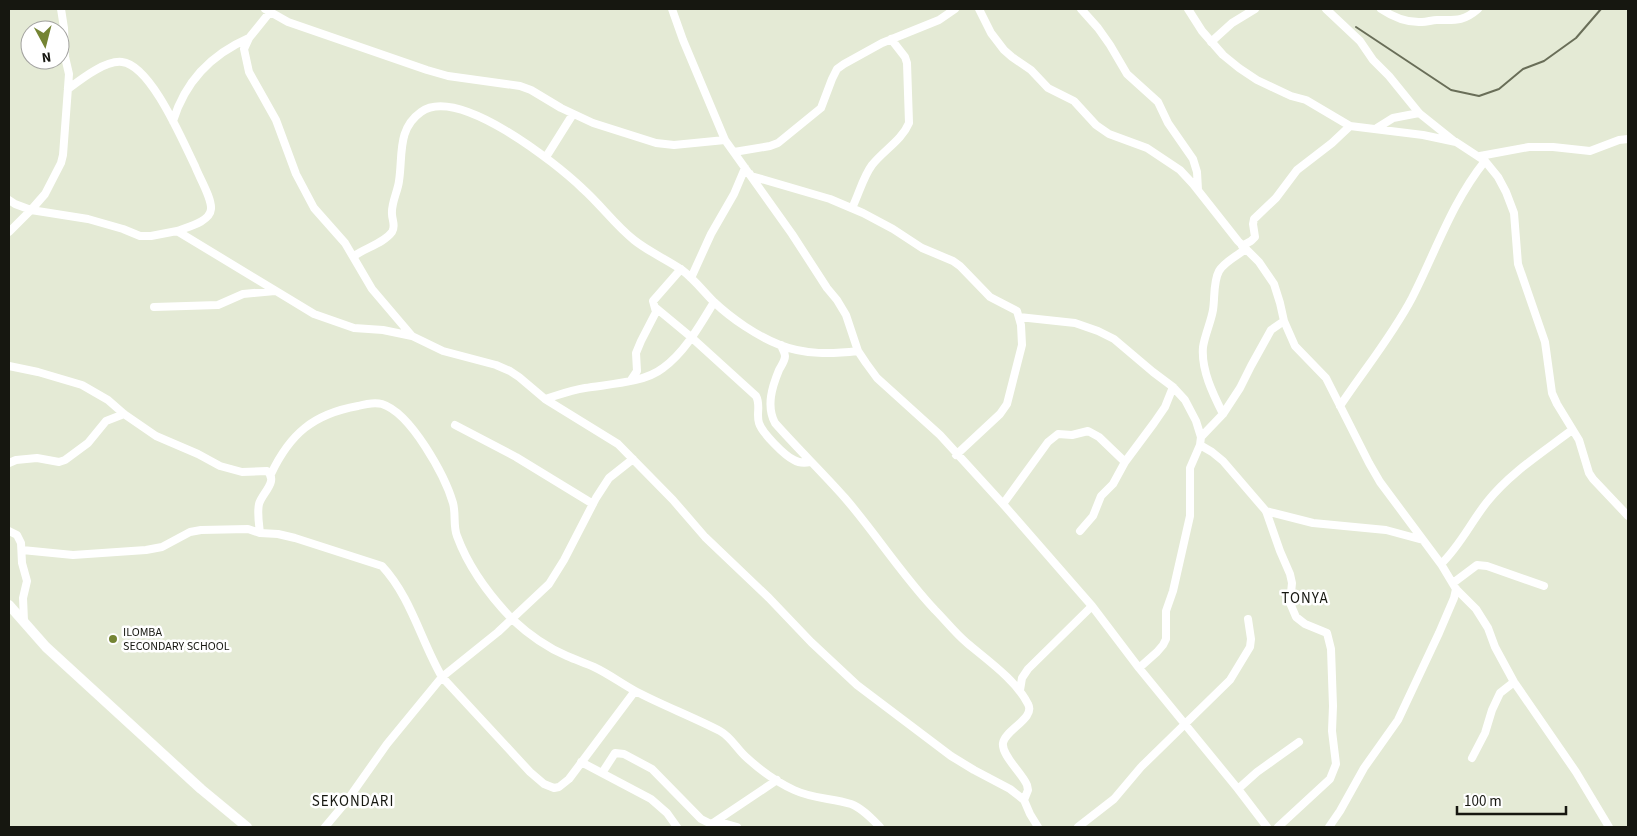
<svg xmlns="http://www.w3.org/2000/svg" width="1637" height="836" font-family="'Source Sans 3',sans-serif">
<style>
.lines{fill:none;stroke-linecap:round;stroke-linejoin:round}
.stream{stroke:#696e58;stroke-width:2}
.street{stroke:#fff;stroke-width:8}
.secondary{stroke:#fff;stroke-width:10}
.poi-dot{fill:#748433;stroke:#fff;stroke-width:2}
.labels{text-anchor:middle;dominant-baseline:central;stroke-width:5;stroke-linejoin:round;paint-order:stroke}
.poi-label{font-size:12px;fill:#161710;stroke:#fff;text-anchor:start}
.quarter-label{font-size:15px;letter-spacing:1px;fill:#161710;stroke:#fff}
</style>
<rect width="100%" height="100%" fill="#e4ead5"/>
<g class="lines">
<path class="stream" d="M1356 27 1451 90 1479 96 1499 89 1523 69 1544 61 1576 38 1601 9"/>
<path class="street" d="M265 9 288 22 427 70 448 76 520 86 531 90 561 108 593 123 656 143 674 145 725 140
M672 9 683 40 725 140 792 234 827 288 837 300 846 315 858 351 866 363 877 378 940 435 1003 504 1092 606 1139 668 1238 789 1267 827
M979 9 991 33 1004 50 1012 57 1031 70 1048 88 1074 101 1096 125 1109 134 1147 148 1180 170 1193 184 1238 241 1259 262 1274 284 1280 303 1284 321 1295 346 1326 378 1369 463 1380 482 1441 564 1456 589 1476 609 1488 628 1495 647 1514 682 1576 772 1609 827
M1081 9 1098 28 1110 45 1127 74 1158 102 1168 123 1193 159 1197 172 1198 190
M1188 9 1202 31 1223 55 1239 68 1257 80 1291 96 1306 100 1350 126 1423 135 1456 142 1485 161 1498 177 1506 192 1514 213 1518 264 1545 342 1552 393 1557 404 1579 440 1589 473 1593 479 1628 516
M1326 9 1360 41 1373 60 1389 76 1419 113 1454 141
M1381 9C1393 17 1406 23 1422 22 1427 22 1432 20 1437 20 1455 20 1463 22 1478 9
M270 12 249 38 244 49 249 72 276 120 296 174 314 208 345 243 372 289 412 336
M1211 42 1232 23 1255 9
M68 89C80 80 105 60 122 62 151 65 183 142 195 166 199 177 212 198 211 209 210 222 187 227 177 231
M173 121C185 82 212 54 249 38
M1377 128 1393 118 1419 113
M734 152 770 146 778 143 821 108 832 79 837 69 844 64 882 43 939 20 955 9
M1480 156 1529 147H1553L1590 151 1619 140 1628 139
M546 157 573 114
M750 174 751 176 830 199 863 213 893 229 922 248 953 261 960 266 990 297 1017 311 1021 325 1022 345 1007 404 1000 414 956 455
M9 200 15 204 31 210 88 219 123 229 140 236H151L177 231 314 314 354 328 383 330 412 336 443 351 496 365 510 371 519 377 545 399 618 444 673 500 705 537 769 598 811 642 857 685 951 756 974 770 1010 789 1024 800 1030 814 1038 827
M852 208C859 194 863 177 872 165 884 150 902 140 909 123L907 63 905 57 891 39
M9 232 31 210 45 194 61 163 63 155 69 74 65 57 64 28 61 9
M1242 246 1251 241 1255 237 1253 224 1254 219 1276 198 1297 170 1332 143 1350 126
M354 256C365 248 384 243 392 232 396 226 392 220 392 214 391 203 398 191 399 181 403 155 397 129 421 112 458 85 556 163 583 189 601 205 615 225 634 240 649 252 666 259 682 270 694 279 703 291 714 302 732 319 757 336 780 345 805 355 832 354 858 351
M691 278 711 234 734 194 745 168
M154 307 218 305 243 294 275 291
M656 308 691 337 756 396C761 405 756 414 759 423 762 433 785 456 794 460 799 463 805 463 810 462
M1019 317 1075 323 1098 331 1114 339 1153 372 1173 387 1185 400 1196 421 1201 437 1200 445 1190 468V516L1173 591 1166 611V639L1163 645 1157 652 1139 668
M781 345C782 349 785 352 785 356 785 361 781 366 779 370 772 387 766 406 775 423 798 449 822 472 845 498 876 534 902 575 935 610 946 621 955 633 967 643 987 660 1016 680 1028 704 1036 718 1005 730 1003 743 1001 755 1022 773 1027 785L1028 790 1024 800
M9 366 38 372 82 385 108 400 124 414 156 436 198 454 220 466 242 472 267 471C279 481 262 493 259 504 257 513 259 524 260 533
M631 380 637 371 636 353 641 341 656 312 653 301 681 269
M545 399C558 395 572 390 585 388 609 384 644 383 663 368 685 352 700 325 714 302
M1340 406C1364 370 1392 336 1412 298 1436 251 1452 202 1485 161
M1223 414C1213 394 1201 370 1203 347 1205 334 1211 322 1213 310 1215 298 1213 282 1219 271 1224 262 1238 255 1246 249
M455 425 516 457 593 504
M1201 437 1223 414 1240 388 1251 366 1271 330 1284 321
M1200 445 1212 452 1223 461 1266 511 1280 551 1290 574 1292 583 1290 603 1296 617 1305 624 1327 633 1331 649 1333 706 1332 731 1336 764 1330 779 1278 827
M9 463 16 460 37 458 59 462 65 460 88 443 106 421 124 414
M271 474C290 434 313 414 358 406 365 404 375 402 382 404 411 413 445 476 453 503 456 514 453 526 457 536 468 566 490 596 512 619 527 633 548 648 567 656 576 660 585 663 594 667 609 674 622 684 637 692 664 706 693 717 720 731 731 737 737 749 746 757 760 770 777 782 794 790 813 799 832 798 851 804 862 808 872 819 880 827
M1003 504 1048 442 1058 434 1072 435 1088 431 1099 437 1125 462
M1266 511 1313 523 1386 530 1423 540
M9 531 17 535 21 543 22 563 27 581 23 598 24 621
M1080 531 1093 516 1101 496 1113 484 1125 462 1154 423 1165 407 1173 387
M22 550 73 555 146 550 162 547 190 532 201 530 248 529 260 533 278 534 295 538 382 566C411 597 421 641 442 677L530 772 544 784 554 788 559 787 569 779 635 691
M1441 564C1460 546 1471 522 1487 502 1510 473 1543 452 1572 430
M1453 583 1477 565 1487 566 1544 586
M1020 690 1022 678 1028 669 1092 606
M1472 758 1485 733 1492 710 1500 693 1514 682
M581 762 651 799 667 813 677 827
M602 773 615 753 624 754 652 769 701 819 711 824 723 823 737 827
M1238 789 1257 772 1299 742
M710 825 777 780
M325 827 346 802 387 744 442 677 498 632 549 584 564 560 596 498 609 478 633 459
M1078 827 1114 799 1141 767 1230 680 1250 647 1251 639 1248 619
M1329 827 1340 811 1364 768 1398 720 1439 633 1454 598 1456 589"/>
<path class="secondary" d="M9 605 46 647 201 789 247 827"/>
</g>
<circle class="poi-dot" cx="113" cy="639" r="5"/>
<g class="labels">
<g class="poi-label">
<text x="123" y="632">ILOMBA<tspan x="123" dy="14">SECONDARY SCHOOL</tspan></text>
</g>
<g class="quarter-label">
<text x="1305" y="598">TONYA</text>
<text x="353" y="801">SEKONDARI</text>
</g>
</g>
<rect width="1637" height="836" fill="none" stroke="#161710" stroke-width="20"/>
<g transform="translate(45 45) rotate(173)"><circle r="24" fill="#ffffff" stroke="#a2a29f"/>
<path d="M0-4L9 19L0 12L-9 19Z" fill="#748433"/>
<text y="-8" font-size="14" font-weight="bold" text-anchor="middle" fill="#161710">N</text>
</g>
<path d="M1457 806v8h109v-8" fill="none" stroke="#161710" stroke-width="2.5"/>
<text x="1464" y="806" font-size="15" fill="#161710" stroke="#ffffff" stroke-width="4" paint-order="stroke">100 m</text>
</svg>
